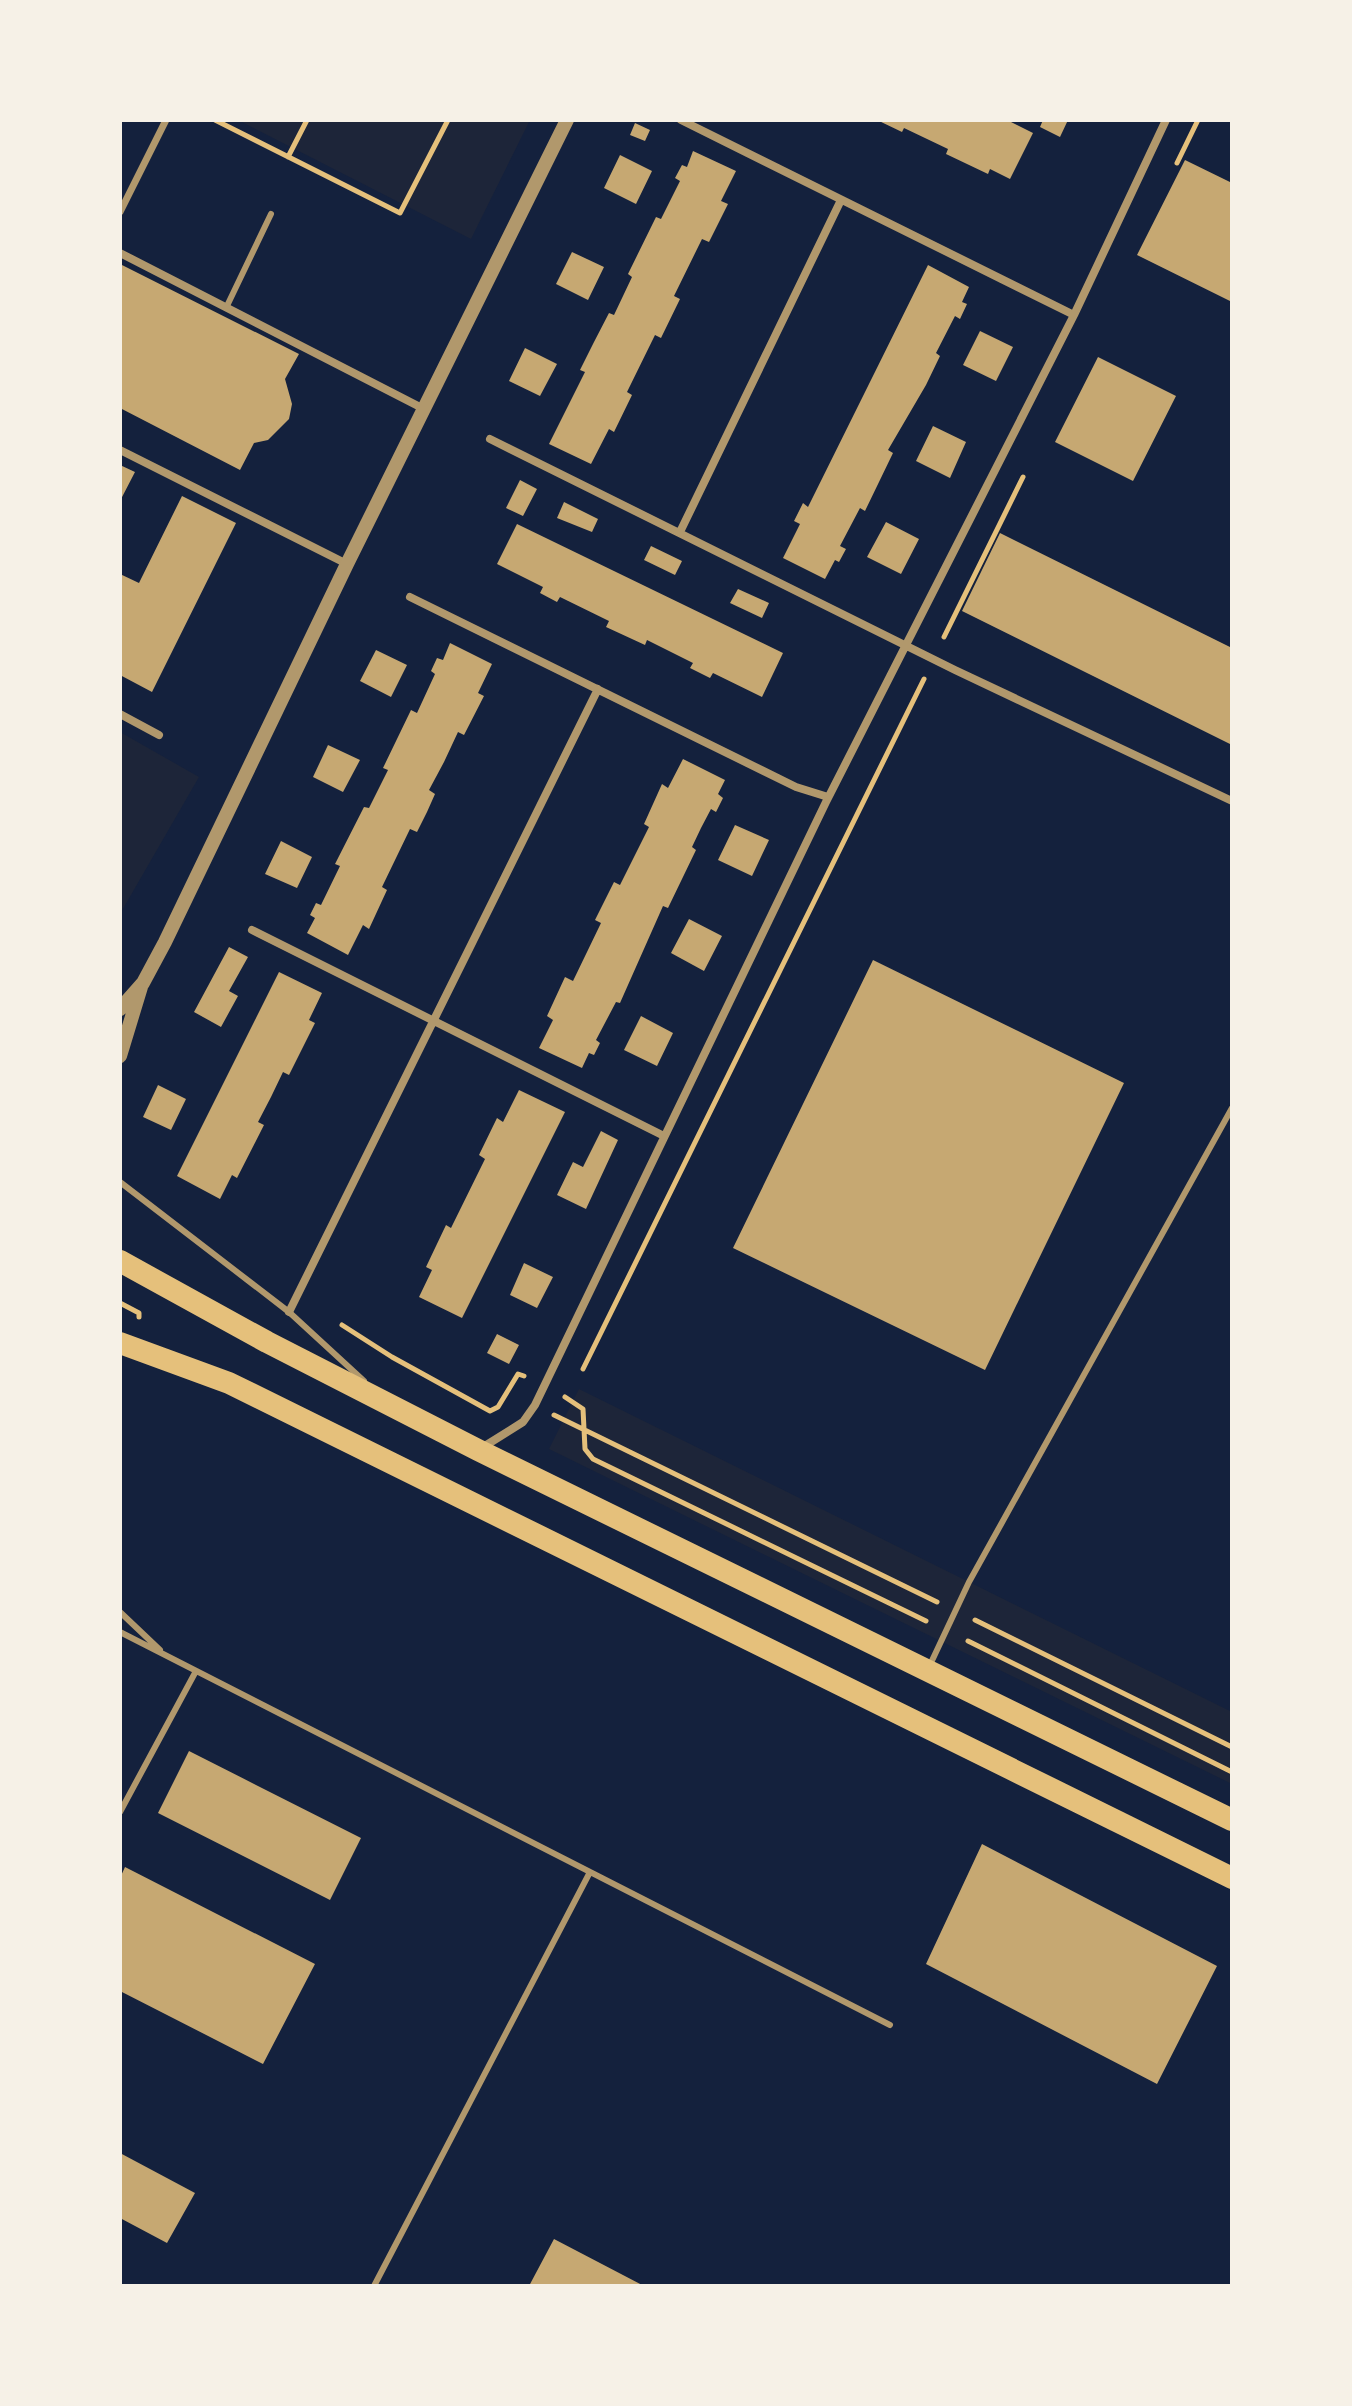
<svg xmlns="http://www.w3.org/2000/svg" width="1352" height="2406" font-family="Literata,serif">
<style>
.green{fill:#1d2539}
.building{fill:#c6a872}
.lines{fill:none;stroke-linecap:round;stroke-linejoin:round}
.path{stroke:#e5c07b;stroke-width:5}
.service{stroke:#b1986c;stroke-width:6}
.pedestrian{stroke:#b1986c;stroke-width:7}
.minor{stroke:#b1986c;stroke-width:8}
.tertiary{stroke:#b1986c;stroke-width:14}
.trunk{stroke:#e5c07b;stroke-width:22}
</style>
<rect width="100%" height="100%" fill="#14213d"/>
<path class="green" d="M238 120H530L471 239Z
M120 732 199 777 120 914Z
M579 1389 1232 1712V1784L549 1449Z"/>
<path class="building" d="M877 120H1007L1033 133 1010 179 990 169 988 174 946 154 948 149 904 128 902 132Z
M1043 120H1068L1060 137 1040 127Z
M635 123 650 130 645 141 630 135Z
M693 151 736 171 721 201 728 204 709 242 702 239 674 296 680 299 661 338 655 335 627 392 632 395 614 432 609 429 591 464 549 444 585 372 580 370 594 342 609 313 614 315 632 277 628 274 656 217 661 219 680 181 675 178 682 165 687 167Z
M620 155 652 171 636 204 604 188Z
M1185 160 1232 183V302L1137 255Z
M572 252 604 267 588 300 556 284Z
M120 264 299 354 285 379 292 404 289 419 268 440 254 443 240 470 120 408Z
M928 265 969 287 962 302 967 304 960 319 955 316 936 353 940 356 926 385 888 450 893 453 865 511 860 508 840 546 846 549 839 562 835 560 825 579 783 558 800 524 794 521 803 503 808 507Z
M980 331 1013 347 996 381 963 365Z
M525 348 557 364 540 396 509 381Z
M1098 357 1176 396 1133 481 1055 442Z
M933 426 966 442 950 478 916 461Z
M120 465 135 472 120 501Z
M520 480 537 489 523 516 506 508Z
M182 496 236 523 152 692 120 675V574L139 583Z
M564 502 598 519 592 532 557 518Z
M886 522 919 539 901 574 867 557Z
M517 524 783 653 762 697 713 673 710 678 690 668 693 663 647 640 645 645 606 627 609 621 560 597 557 602 540 593 543 587 497 564Z
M1000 533 1232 648V745L962 611Z
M651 546 682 561 675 575 644 560Z
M738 589 769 603 762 618 730 603Z
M450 643 492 664 478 693 484 696 464 735 458 732 444 762 429 790 435 794 427 812 417 832 410 829 382 887 387 890 369 929 363 925 348 955 307 933 315 918 310 915 316 903 321 905 340 866 335 864 364 807 369 808 388 770 383 768 411 710 417 713 435 674 431 671 437 658 443 660Z
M376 650 407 665 391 697 360 681Z
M328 745 360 760 343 792 313 777Z
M683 759 725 780 718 794 723 798 716 812 711 809 701 828 692 847 696 850 668 908 663 906 620 1003 616 1002 596 1040 600 1043 594 1055 589 1053 582 1068 539 1048 553 1020 547 1016 565 977 573 981 601 923 595 920 614 882 620 885 649 827 644 824 662 784 668 788Z
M735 825 769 840 752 876 718 860Z
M281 841 312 857 297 888 265 874Z
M689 919 722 936 704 971 671 953Z
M229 947 248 957 229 991 238 996 221 1027 194 1012Z
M873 960 1124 1083 985 1370 733 1248Z
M279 972 322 993 309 1020 315 1023 289 1075 283 1072 271 1097 258 1122 264 1125 237 1178 232 1175 220 1199 177 1176Z
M641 1016 673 1033 657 1066 624 1050Z
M158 1085 186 1099 171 1130 143 1117Z
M519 1090 565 1112 462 1318 419 1297 432 1270 426 1267 446 1225 451 1228 485 1159 479 1155 497 1118 503 1122Z
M601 1131 618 1140 586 1209 557 1195 573 1162 583 1167Z
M524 1263 553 1277 537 1308 510 1295Z
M497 1334 519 1345 509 1364 487 1353Z
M189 1751 361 1838 330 1900 158 1813Z
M982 1844 1217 1966 1157 2084 926 1964Z
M125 1867 315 1964 263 2064 120 1991V1878Z
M120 2153 195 2193 167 2243 120 2218Z
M554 2239 644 2286H529Z"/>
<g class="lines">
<path class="path" d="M215 120 400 213 448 120
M288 157 307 120
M1177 163 1198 120
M944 637 1023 477
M120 1303 139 1313V1317
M342 1325 392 1357 490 1411 498 1407 518 1374 524 1376
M583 1369 924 679
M565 1397 583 1409 585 1449 593 1459 926 1621
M554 1415 937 1602
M975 1620 1232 1747
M968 1641 1232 1772"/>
<path class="service" d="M226 308 271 214
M120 1182 289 1312 364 1381
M120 1612 160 1650
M120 1632 890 2025
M929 1667 969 1582 1232 1108
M120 1812 196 1671
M374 2286 590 1872"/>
<path class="pedestrian" d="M120 212 166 120"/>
<path class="minor" d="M681 120 1074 315
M120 253 424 409
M490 439 955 670 1232 801
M120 450 347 564
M680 532 841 200
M410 597 796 787 828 797
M120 714 159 735
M252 930 664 1136
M289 1312 598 689
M480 1449 523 1422 535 1405 826 802 1074 315 1166 120"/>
<path class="tertiary" d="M120 1009 143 983 165 942 347 564 567 120
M120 1056 141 987"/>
<path class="trunk" d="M120 1261 267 1342 478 1450 1232 1820
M120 1343 229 1383 1232 1878"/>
</g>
<rect width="1352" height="2406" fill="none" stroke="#f6f1e7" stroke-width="244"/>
</svg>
